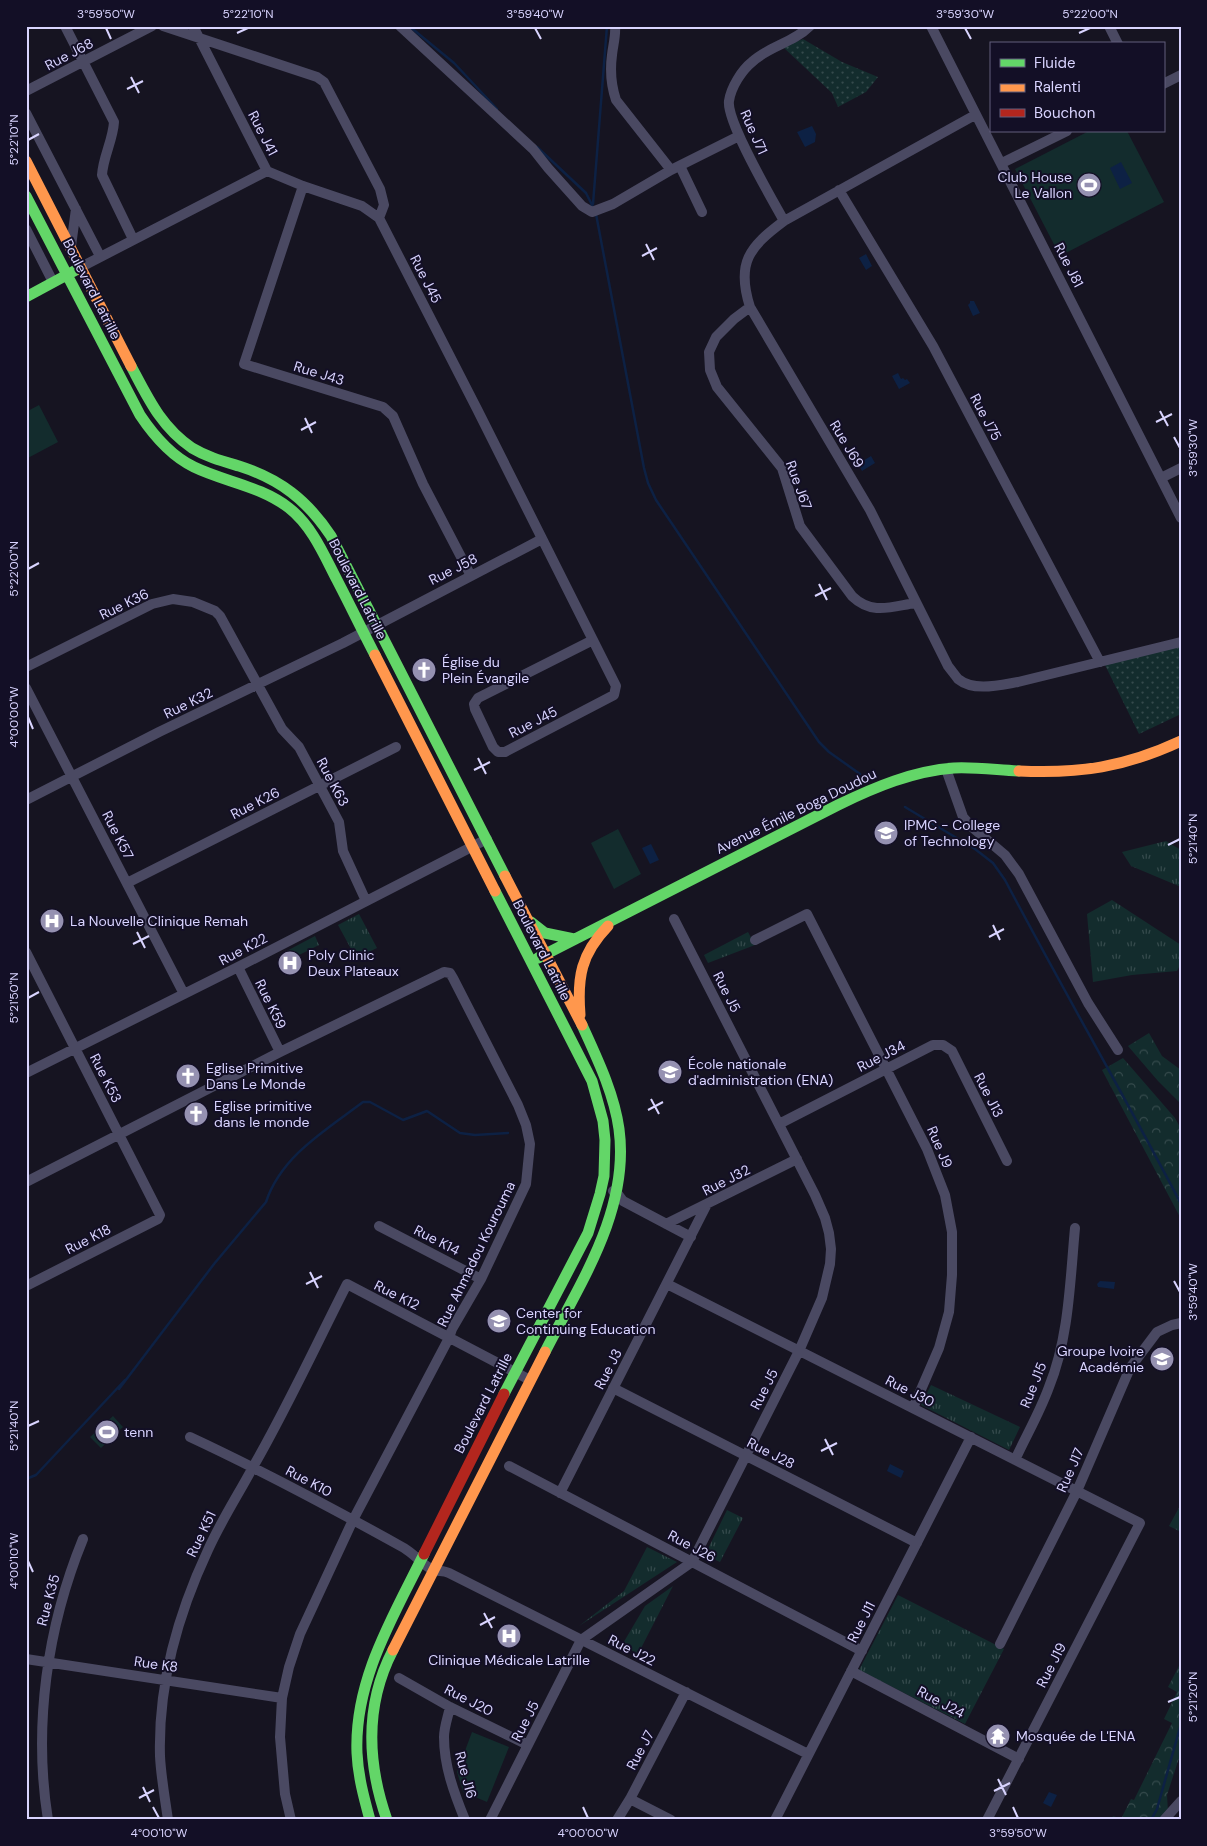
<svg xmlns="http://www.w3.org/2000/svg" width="1207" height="1846" font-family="'DM Sans',sans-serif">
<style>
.grass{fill:url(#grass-tufts)}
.forest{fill:url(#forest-crowns)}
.park{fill:#132c2d}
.garden{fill:url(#garden-dots)}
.water{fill:#0d2144}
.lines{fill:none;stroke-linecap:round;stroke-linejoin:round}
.stream{stroke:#0d2144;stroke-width:2.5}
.street{stroke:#4a4962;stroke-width:10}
.fast{stroke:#63d668;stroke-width:11}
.slow{stroke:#ff974d;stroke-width:11}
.jam{stroke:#b3261e;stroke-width:11}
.ticks{fill:none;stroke:#d9d4ff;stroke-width:2}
.labels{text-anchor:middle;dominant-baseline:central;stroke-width:4;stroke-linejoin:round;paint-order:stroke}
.street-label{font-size:14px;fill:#d9d4ff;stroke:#130f26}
.poi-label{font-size:14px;fill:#d9d4ff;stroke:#130f26;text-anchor:start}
.neatline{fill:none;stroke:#d9d4ff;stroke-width:2}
.ticks-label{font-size:12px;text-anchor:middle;fill:#d9d4ff}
</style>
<defs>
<pattern id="grass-tufts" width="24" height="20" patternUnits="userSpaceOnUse" patternTransform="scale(1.25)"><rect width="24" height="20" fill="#132c2d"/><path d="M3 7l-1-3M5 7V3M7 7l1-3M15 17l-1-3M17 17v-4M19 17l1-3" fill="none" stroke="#354a4c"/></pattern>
<pattern id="forest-crowns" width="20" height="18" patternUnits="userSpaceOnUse" patternTransform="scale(1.25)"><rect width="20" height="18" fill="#132c2d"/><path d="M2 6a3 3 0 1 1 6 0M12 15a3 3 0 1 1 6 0" fill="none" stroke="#354a4c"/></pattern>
<pattern id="garden-dots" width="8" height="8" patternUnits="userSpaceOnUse" patternTransform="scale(1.25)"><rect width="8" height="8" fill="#132c2d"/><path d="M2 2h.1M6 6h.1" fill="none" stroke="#354a4c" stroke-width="1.8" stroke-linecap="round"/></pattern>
</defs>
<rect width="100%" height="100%" fill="#161421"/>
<path class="grass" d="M1166 841 1181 850V887L1131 866 1122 852Z
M1112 900 1181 945V963L1177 971 1132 975 1093 982 1087 914Z
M359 914 377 948 356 958 338 925Z
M748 932 755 945 708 963 704 955Z
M315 936 319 945 285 962 281 954Z
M931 1385 1020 1427 1009 1450 921 1405Z
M1181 1504V1532L1169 1526Z
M727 1510 743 1518 720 1562 705 1555Z
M647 1547 677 1562 579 1626 624 1591Z
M673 1586 638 1654 622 1645 645 1606Z
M898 1595 1004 1649 965 1724 859 1670Z"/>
<path class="forest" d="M1149 1033 1162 1056 1181 1070V1104L1158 1081 1128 1046Z
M1123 1058 1175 1118 1181 1129V1219L1102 1070Z
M1181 1662V1752L1167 1795 1168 1812 1161 1820H1111L1113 1816 1121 1819 1131 1799 1134 1800 1172 1723 1164 1719 1177 1692 1168 1687Z"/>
<path class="park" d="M1089 131H1127L1164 202 1060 256 1015 169Z
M39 405 58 442 26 459V412Z
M618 829 641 874 614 889 591 843Z
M113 1416 123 1427 101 1448 90 1437Z
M472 1732 509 1747 487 1802 463 1792 457 1772Z"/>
<path class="garden" d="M803 39 842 62 878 77 866 92 838 107 832 93 783 47Z
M1181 645V714L1139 734 1105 665Z"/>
<path class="water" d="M812 126 816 134 815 142 805 147 797 132Z
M1121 162 1132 183 1120 189 1110 168Z
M866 254 872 266 866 270 859 258Z
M970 301H974L980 313 973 316 968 305 970 303Z
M898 373 901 379 903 378 905 380 907 379 910 383 899 389 892 376Z
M871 456 875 463 862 471 858 464Z
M651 844 659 860 650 864 642 848Z
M1100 1281 1115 1282 1114 1289 1098 1287 1097 1284Z
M890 1464 904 1471 901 1478 887 1471Z
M1049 1792 1057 1795 1051 1807 1043 1803Z"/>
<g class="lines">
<path class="stream" d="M409 26 454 63 497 109
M537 147 586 193 594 209
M593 204 607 26
M596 214 644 468 648 483 656 500 819 742 829 752 860 774
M905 807 975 849 993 863 1005 880C1062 988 1124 1095 1181 1204
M26 1479 36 1475 125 1380 119 1389 214 1264 266 1202C281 1156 326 1130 363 1102H370L403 1120 427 1111 460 1133 475 1135 508 1133
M1151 1820 1157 1809 1181 1724"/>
<path class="street" d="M65 26 114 122C113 140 103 157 102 175L133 239
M163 26 317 77 324 82 380 189 384 205 379 218
M193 26 267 171 303 186 362 206 379 218 477 409 616 686 614 695 505 752H498L493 747 475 709 474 704 478 698 593 640
M400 26 533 149 548 168 582 206 592 212 613 204 671 170 739 136
M615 26C616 36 613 45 612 55 610 70 611 85 616 100L671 170
M931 26 1181 518
M1109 26 1118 44
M1163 84 1181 75
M26 91 152 26
M26 113 100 256
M975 115 784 221C749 247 736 263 750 307L870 510 948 666C951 670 955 675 958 679 974 692 1000 685 1018 682L1181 642
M1002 163 1067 131
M680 166 702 212
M303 186 244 364 383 407 393 416 423 484 471 576
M839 190 933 346 1100 662
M784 221C772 199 726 121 729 101 731 87 742 70 752 62 769 46 793 43 810 26
M26 229 53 282
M71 246 76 209
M81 267 267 171
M750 307 734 319 716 337 709 352 710 370 717 387 782 468 800 526 852 596C872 615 890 607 915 603
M1161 478 1181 468
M26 667 152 604 173 599 193 602 215 611 220 616 282 729 299 747 339 822 343 851 366 901
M26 688 184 994
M946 769 963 817 973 828 1005 855 1019 874 1088 1003 1118 1050
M26 800 159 732 343 643 542 539
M127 883 396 747
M755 940 807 914 927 1149 945 1195 952 1232V1275L949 1312 939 1348 913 1408
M26 952 160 1215 158 1219 26 1286
M238 967 280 1052
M26 1073 238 967 487 839
M779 1124 933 1045H943L952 1051 1007 1161
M26 1182 280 1052 444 972 450 973 453 978 518 1105 526 1125 530 1144 526 1184 481 1279 452 1329 449 1338 353 1520 300 1634 289 1667 282 1698 280 1737 285 1794 291 1820
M613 1191 617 1193 623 1201 691 1237
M666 1224 797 1159
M379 1226 481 1279
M667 1284 1140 1523 987 1820
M613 1388 917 1543
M190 1437C263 1471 334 1509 404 1548 414 1554 421 1563 431 1569 437 1572 443 1570 449 1573L808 1754
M1015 1460C1026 1436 1040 1412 1049 1387 1069 1338 1070 1281 1075 1228
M509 1466 862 1651
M560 1493 707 1204
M1000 1644 1077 1491 1130 1368 1157 1332 1172 1325 1181 1323
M26 1659 282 1698
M851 1671 1019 1759
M399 1678 450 1707 528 1745
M450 1707C448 1717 444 1727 444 1737 444 1766 454 1793 465 1820
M630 1799 671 1820
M48 1820C33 1726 47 1627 83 1539
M168 1820C165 1798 161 1777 160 1756 158 1685 178 1614 208 1550 221 1521 238 1495 253 1467 287 1408 316 1345 347 1284L530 1380
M490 1820 581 1640 692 1562 799 1351 822 1298 830 1264 831 1249 829 1233 825 1218 815 1195 674 919
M617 1820 630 1799 686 1692
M775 1820 971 1437
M1164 1820 1181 1801"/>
<path class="fast" d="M26 196 140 415C154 436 171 456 194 467 225 482 261 486 289 508 312 526 324 555 337 580 350 605 362 630 375 655
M26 297 76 270
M131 366C148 398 161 427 192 448 207 457 222 461 239 466 280 479 307 500 331 536L505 876
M495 891 592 1081 603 1121 605 1140 604 1176 600 1194 588 1233 504 1394
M531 922 545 933 574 939
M538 958 838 805C875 787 913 771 954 768 976 767 997 770 1019 771
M545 1352C580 1283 630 1210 619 1129 614 1093 597 1058 582 1025
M370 1820C364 1798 358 1776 357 1753 354 1680 393 1617 424 1554
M387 1820C367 1763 365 1704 393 1650"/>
<path class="slow" d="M26 161 131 366
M375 655 495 891
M1019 771C1080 774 1125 767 1181 741
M505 876 582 1025
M580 1015C577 977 581 954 608 926
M393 1650 545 1352"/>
<path class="jam" d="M424 1554 504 1394"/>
</g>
<path class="ticks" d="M106 28 111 39M535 28 541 39M965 28 971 39M237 33 248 28M1079 33 1090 28M131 77 139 93M127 89 143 81M28 140 39 134M646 244 654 260M642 256 657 248M1160 411 1168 426M305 418 312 433M1156 422 1172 414M301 430 316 422M1174 437 1180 448M28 569 39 563M819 584 827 600M815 596 831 588M28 717 33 729M478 758 486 774M474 770 490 762M1168 845 1180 839M993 925 1000 940M137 932 145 948M989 937 1004 929M133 944 149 936M28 998 39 992M651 1099 659 1114M648 1110 663 1102M310 1272 318 1288M1174 1281 1180 1292M306 1284 322 1276M28 1426 39 1421M825 1439 833 1455M821 1451 837 1443M28 1561 33 1572M484 1613 492 1628M480 1625 495 1617M1168 1702 1180 1697M998 1779 1006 1795M143 1787 150 1802M994 1791 1010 1783M139 1798 154 1790M153 1807 159 1818M583 1807 588 1818M1013 1807 1018 1818"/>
<defs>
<symbol id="stadium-disc" viewBox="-11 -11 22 22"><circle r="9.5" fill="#9591b1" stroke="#130f26"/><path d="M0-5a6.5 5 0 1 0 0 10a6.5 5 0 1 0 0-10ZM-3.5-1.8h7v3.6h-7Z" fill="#fff"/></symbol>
<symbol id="church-disc" viewBox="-11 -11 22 22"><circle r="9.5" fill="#9591b1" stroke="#130f26"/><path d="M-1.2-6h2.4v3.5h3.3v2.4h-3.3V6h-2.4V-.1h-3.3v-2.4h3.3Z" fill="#fff"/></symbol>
<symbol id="university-disc" viewBox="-11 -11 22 22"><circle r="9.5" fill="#9591b1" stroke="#130f26"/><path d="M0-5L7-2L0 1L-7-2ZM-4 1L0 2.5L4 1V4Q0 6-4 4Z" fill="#fff"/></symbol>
<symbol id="hospital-disc" viewBox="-11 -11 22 22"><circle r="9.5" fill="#9591b1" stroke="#130f26"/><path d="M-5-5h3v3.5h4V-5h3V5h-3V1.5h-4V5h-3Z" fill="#fff"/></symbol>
<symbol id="temple-disc" viewBox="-11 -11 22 22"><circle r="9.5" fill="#9591b1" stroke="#130f26"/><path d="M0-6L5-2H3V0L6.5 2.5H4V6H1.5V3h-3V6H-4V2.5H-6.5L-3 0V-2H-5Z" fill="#fff"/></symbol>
</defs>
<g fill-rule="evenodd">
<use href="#stadium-disc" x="1075" y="171" width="28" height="28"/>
<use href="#church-disc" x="410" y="656" width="28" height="28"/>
<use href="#university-disc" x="872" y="819" width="28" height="28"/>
<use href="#hospital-disc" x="38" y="907" width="28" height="28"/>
<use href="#hospital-disc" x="276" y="949" width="28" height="28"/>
<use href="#university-disc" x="656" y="1058" width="28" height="28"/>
<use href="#church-disc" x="174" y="1062" width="28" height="28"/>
<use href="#church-disc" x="182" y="1100" width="28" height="28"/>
<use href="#university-disc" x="485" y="1307" width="28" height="28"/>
<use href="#university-disc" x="1148" y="1345" width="28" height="28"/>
<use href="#stadium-disc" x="93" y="1418" width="28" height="28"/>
<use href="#hospital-disc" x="495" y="1622" width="28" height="28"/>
<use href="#temple-disc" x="984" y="1722" width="28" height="28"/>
</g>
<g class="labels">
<g class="street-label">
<text transform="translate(69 54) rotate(-28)">Rue J68</text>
<text transform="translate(754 132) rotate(66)">Rue J71</text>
<text transform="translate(263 133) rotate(63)">Rue J41</text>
<text transform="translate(1069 265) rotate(63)">Rue J81</text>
<text transform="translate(426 279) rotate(63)">Rue J45</text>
<text transform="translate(92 289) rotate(63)">Boulevard Latrille</text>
<text transform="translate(319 373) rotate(17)">Rue J43</text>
<text transform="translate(986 417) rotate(62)">Rue J75</text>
<text transform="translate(847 444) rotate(59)">Rue J69</text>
<text transform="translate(799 485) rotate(70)">Rue J67</text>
<text transform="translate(453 569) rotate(-27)">Rue J58</text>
<text transform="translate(358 589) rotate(63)">Boulevard Latrille</text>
<text transform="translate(124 604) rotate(-26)">Rue K36</text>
<text transform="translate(188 703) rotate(-26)">Rue K32</text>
<text transform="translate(533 722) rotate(-27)">Rue J45</text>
<text transform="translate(333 782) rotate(62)">Rue K63</text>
<text transform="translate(255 803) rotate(-27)">Rue K26</text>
<text transform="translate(796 811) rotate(-26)">Avenue Émile Boga Doudou</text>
<text transform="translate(118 835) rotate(63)">Rue K57</text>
<text transform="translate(243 949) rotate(-28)">Rue K22</text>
<text transform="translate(542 950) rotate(63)">Boulevard Latrille</text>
<text transform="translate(727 992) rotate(63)">Rue J5</text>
<text transform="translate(271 1004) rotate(64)">Rue K59</text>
<text transform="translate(881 1056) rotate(-27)">Rue J34</text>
<text transform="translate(106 1078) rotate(63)">Rue K53</text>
<text transform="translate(989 1095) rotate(63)">Rue J13</text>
<text transform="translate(940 1147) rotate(67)">Rue J9</text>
<text transform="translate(726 1180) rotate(-27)">Rue J32</text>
<text transform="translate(88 1239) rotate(-27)">Rue K18</text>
<text transform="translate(437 1240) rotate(27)">Rue K14</text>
<text transform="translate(476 1254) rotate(-64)">Rue Ahmadou Kourouma</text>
<text transform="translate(397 1295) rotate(27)">Rue K12</text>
<text transform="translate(608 1369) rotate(-63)">Rue J3</text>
<text transform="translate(1033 1385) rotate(-68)">Rue J15</text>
<text transform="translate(764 1389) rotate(-63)">Rue J5</text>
<text transform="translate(910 1391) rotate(27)">Rue J30</text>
<text transform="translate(483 1403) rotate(-63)">Boulevard Latrille</text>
<text transform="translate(771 1453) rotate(27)">Rue J28</text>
<text transform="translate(1070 1470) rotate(-66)">Rue J17</text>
<text transform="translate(309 1481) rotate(28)">Rue K10</text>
<text transform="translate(201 1534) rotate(-64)">Rue K51</text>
<text transform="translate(692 1546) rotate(28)">Rue J26</text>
<text transform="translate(48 1600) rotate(-75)">Rue K35</text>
<text transform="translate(861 1622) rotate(-63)">Rue J11</text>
<text transform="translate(632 1650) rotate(27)">Rue J22</text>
<text transform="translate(156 1664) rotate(8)">Rue K8</text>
<text transform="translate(1051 1665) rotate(-63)">Rue J19</text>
<text transform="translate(469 1700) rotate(27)">Rue J20</text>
<text transform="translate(941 1702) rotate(28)">Rue J24</text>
<text transform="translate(525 1721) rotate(-63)">Rue J5</text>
<text transform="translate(640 1750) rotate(-62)">Rue J7</text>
<text transform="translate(466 1775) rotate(75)">Rue J16</text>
</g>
<g class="poi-label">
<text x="1072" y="177" text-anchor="end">Club House<tspan x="1072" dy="16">Le Vallon</tspan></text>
<text x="442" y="662">Église du<tspan x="442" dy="16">Plein Évangile</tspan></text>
<text x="904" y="825">IPMC - College<tspan x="904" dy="16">of Technology</tspan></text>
<text x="70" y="921">La Nouvelle Clinique Remah</text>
<text x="308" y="955">Poly Clinic<tspan x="308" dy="16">Deux Plateaux</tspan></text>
<text x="688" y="1064">École nationale<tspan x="688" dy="16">d'administration (ENA)</tspan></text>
<text x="206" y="1068">Eglise Primitive<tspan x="206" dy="16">Dans Le Monde</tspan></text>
<text x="214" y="1106">Eglise primitive<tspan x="214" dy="16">dans le monde</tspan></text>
<text x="516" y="1313">Center for<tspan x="516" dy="16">Continuing Education</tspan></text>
<text x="1144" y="1351" text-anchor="end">Groupe Ivoire<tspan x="1144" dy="16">Académie</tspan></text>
<text x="124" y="1432">tenn</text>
<text x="509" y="1660" text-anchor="middle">Clinique Médicale Latrille</text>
<text x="1016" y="1736">Mosquée de L'ENA</text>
</g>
</g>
<rect width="1207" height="1846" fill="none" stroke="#130f26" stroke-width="55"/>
<rect x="990" y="42" width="175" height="90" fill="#130f26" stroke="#625e7d"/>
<rect x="1000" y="59" width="25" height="8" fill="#63d668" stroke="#625e7d"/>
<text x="1034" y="68" font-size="15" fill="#d9d4ff">Fluide</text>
<rect x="1000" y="84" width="25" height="8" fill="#ff974d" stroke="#625e7d"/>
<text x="1034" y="92" font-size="15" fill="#d9d4ff">Ralenti</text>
<rect x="1000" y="109" width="25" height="8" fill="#b3261e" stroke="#625e7d"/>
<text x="1034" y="118" font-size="15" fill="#d9d4ff">Bouchon</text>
<rect x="28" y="28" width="1152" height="1790" class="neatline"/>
<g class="ticks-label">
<text x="106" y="18">3°59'50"W</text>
<text x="248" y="18">5°22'10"N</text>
<text x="535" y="18">3°59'40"W</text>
<text x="965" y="18">3°59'30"W</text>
<text x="1090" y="18">5°22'00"N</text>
<text transform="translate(14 140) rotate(-90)" y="4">5°22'10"N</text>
<text transform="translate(1193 448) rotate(-90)" y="4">3°59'30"W</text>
<text transform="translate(14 569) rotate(-90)" y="4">5°22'00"N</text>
<text transform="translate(14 717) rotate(-90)" y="4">4°00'00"W</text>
<text transform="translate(1193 839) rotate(-90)" y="4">5°21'40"N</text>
<text transform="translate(14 998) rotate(-90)" y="4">5°21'50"N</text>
<text transform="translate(1193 1292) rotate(-90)" y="4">3°59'40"W</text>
<text transform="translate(14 1426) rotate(-90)" y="4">5°21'40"N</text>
<text transform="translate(14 1561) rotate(-90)" y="4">4°00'10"W</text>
<text transform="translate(1193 1697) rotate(-90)" y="4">5°21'20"N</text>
<text x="159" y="1837">4°00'10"W</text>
<text x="588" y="1837">4°00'00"W</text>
<text x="1018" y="1837">3°59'50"W</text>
</g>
</svg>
